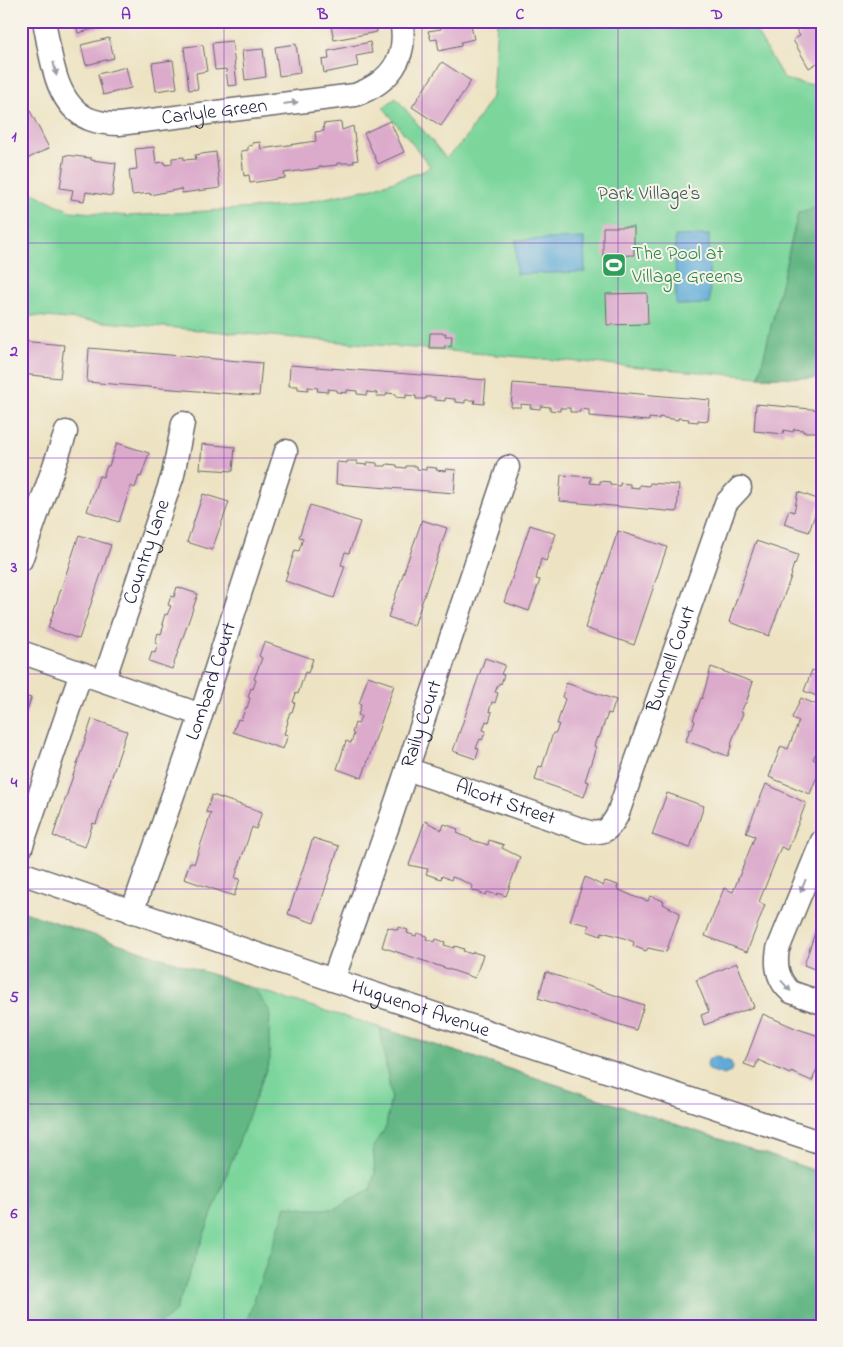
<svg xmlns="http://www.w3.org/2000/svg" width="843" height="1347" font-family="'Indie Flower',sans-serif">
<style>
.green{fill:#7bd69c;stroke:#4e7c6c}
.forest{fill:#64b784;stroke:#436c60}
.water{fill:#5eabd7;stroke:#406689}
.building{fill:#dcabcc}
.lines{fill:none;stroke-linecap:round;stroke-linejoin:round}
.minor-casing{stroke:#69666b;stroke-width:25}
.minor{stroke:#fff;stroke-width:22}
.oneway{fill:#9c9ca7}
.grid{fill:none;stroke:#7b2cbf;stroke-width:1;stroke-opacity:0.55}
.labels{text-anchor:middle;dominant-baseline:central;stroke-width:4;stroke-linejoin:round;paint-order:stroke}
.street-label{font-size:20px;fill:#22223b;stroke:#f7f3e8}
.park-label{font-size:20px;fill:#3d5858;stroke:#f7f3e8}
.leisure-label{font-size:20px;fill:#27864d;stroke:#f7f3e8;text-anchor:start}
.neatline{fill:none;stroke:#7b2cbf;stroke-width:2}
.grid-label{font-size:16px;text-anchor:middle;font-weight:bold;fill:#7b2cbf}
</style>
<rect width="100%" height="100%" fill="#f7f3e8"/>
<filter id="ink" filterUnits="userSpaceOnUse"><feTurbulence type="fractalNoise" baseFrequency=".02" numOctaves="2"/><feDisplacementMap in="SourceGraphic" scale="10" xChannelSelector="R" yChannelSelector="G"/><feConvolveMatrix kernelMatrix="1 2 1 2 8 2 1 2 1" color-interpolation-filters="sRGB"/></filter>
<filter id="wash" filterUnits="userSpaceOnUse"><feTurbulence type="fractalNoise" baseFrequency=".0096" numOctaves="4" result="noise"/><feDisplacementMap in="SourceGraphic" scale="20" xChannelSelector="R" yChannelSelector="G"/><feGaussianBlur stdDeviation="1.12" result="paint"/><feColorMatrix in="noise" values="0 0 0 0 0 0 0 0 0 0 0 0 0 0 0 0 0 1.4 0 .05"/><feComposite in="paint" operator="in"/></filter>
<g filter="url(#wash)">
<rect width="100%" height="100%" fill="#ede3c3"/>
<path class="green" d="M497 21H750L784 79 809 85 822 81V378L759 377 21 315V187L70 211 128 216 287 206 373 188 424 171 430 166 383 107 396 98 446 158 465 139 492 97Z
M21 911 253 988 467 1055 822 1173V1326H21Z"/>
<path class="forest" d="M822 204V378L759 377 798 213Z
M21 911 253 988 270 1011 269 1036 270 1059 175 1312 157 1326H21Z
M380 1028 467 1055 822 1173V1326H245L286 1206 309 1209H334L370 1190 375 1172 373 1147 386 1127 391 1096Z"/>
<path class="water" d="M709 235 710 304 676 305 675 236Z
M584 238 585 272 516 274V240Z
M714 1056 731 1062 732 1067 731 1072 724 1075 709 1070 707 1065 708 1060Z"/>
<g id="blocks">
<path class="building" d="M75 21H105L106 26 78 33Z
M330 21H358L359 26 375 22 377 32 334 40Z
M440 21H470L474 39 461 42V46L439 51 437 39 431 40 428 31 441 29Z
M791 21H812L816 27 822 24V60L809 68 793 40 800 36Z
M109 38 114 58 86 65 81 45Z
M232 41 237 85 228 86 226 69 215 70 212 43Z
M370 42 372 53 356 56 358 66 324 73 322 60 329 59 328 51Z
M296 44 300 73 279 76 275 47Z
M203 45 207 71 196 73 198 89 189 90 184 47Z
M263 49 266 77 245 80 242 51Z
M173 60 177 88 156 91 152 63Z
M442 62 471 81 441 126 412 107Z
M126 67 131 88 103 95 98 74Z
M21 93 49 148 21 162Z
M390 121 404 152 378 164 364 133Z
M341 122 342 130 353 126 358 160 353 161 354 163H337V165L319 167V168L284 173 285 178 250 183 249 175 244 176 241 151 248 150V146L253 145 252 143 260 142 261 149 316 141 315 132 324 131 323 124Z
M154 147 156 163 165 162V165L172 164V158L184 157V160L196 159 195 155 216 152 220 188 182 193 181 189 150 195V193L132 195 129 170 137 169 135 149Z
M65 155 91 158V160L116 163 112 196 86 192 84 201 71 199 73 190 60 188Z
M603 227H634V255L603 256Z
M647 293 648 324 607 325 606 294Z
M430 333H446L445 336H452L451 346 445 345V348H429Z
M21 341 64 345 60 378 21 374Z
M89 348 262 363 259 396 87 382Z
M290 365 486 380 484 404 474 403 475 400H465V403L455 402V399L445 398V401L435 400V397H426V399H416V396L406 395V398L396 397V394L387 393 386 396H376L377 393 367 392V395L357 394V391L347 390V393L337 392V390L328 389V392L317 391 318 388 308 387V390L298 389V386H289Z
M513 383 710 400 708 421 698 420V422L688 421 689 419 678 418V420L659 417V419L649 418V421L589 416V410L580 409V412H570V408H560V411L550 410V407L541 406 540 409 530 408 531 405 521 404V407H511Z
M756 404 822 410V432H803V430L794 429 793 432 784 430 783 434 754 431Z
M117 443 149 453 141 477 139 476 135 488 131 486 119 522 87 511 99 476 103 477 107 466H109Z
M202 444 235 447 233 471 200 469Z
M347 461H357V464L367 465V462L377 463V466H386L387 464 397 465V467L406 468V466H417V469L426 470V467L437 468 436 470 446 471V469L456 470 454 493 336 484 337 462 347 463Z
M561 475 591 477 590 483 600 484V481L610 482V485L620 486V483L630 484V487L639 488V485L649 486 650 483 679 485 677 512 559 501Z
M798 492 820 500 809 532 784 524 789 510 794 512Z
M203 494 229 502 212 550 187 542Z
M310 505 360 522 349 553 345 552 341 565 345 566 334 598 285 581 295 550 299 551 303 538 299 537Z
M422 520 447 528 414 626 388 617Z
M530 525 556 534 546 561 541 559 536 579 540 580 529 611 504 602Z
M618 531 667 547 634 645 585 628Z
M79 535 111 545 79 639 48 628Z
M756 541 798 555 795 565 794 564 791 573 792 574 769 636 729 622Z
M177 587 198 594 172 669 149 661 152 652 155 653 158 644 155 643 158 633 161 634 164 625 162 624 165 614 167 615 171 606 168 605 171 596 174 597Z
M264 642 313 659 308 673 305 672 298 694 296 693 293 702 295 703 292 712H290L287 721 288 722 284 734 288 735 283 749 233 732 238 719 241 720 246 707 247 708 250 698 248 697 251 688 253 689 256 680 254 679 262 658 259 656Z
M485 658 505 665 501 674 504 675 501 684 499 683 495 692 498 693 495 703 492 702 489 711 492 712 489 722 486 721 483 730 486 731 482 740 480 739 476 748 479 749 476 759 453 751Z
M711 667 753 682 746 703H745L741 712 743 713 731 743 732 744 728 756 686 741 690 729 692 730 695 721 693 720 701 698 702 699Z
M822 668V698L804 691 812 670 820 673Z
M368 676 394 685 362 778 337 769 346 741 351 743 354 734 352 733 355 723 358 724 361 716 358 715 361 705 359 704Z
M566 683 616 700 611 714 608 713 599 738 597 737 594 746 596 747 585 781 589 782 584 797 535 780 539 766 542 767 553 733H556L559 724H557L565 699 562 697Z
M21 695 31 698 22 727 21 726Z
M801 698 822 707V739L813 759 822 764 810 794 769 777 781 746 788 749 799 721 792 718Z
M92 719 127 731 96 824 93 823 85 847 53 836Z
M766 784 806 803 788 850 781 847 759 902 765 905 747 952 705 936 724 888 733 892 755 836 746 833Z
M667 793 704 806 690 848 652 835Z
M212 795 262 812 256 829 252 827 235 878 240 879 234 896 184 879 190 862 194 864 207 826 211 813 206 812Z
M425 821 442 830 444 824 458 829 457 833 475 841 488 845 489 840 504 845 502 848 520 857 506 896 497 893V895L487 892 486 895 472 890 473 886 461 880 452 877 451 880 442 876 441 879 426 874 428 869 409 865Z
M313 838 339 846 314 923 288 914Z
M585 877 603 886 605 881 618 885 617 889 635 897 648 901 650 896 664 901 663 904 680 913 666 952 648 948 646 951 633 946 634 942 621 937 602 932 601 936 587 931 589 925 570 921Z
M818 924 822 925V972L804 965Z
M388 927 398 930V927L408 930 407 933 416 936 417 933 427 936 426 939 435 942 436 939 445 942 444 945 454 948 455 946 464 949 463 951 472 954 473 952 483 955 475 978 382 947Z
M737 963 754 1007 704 1025 701 1015 709 1012 696 980Z
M546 972 644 1005 636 1030 538 998Z
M763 1014 795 1028 822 1037V1056L812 1081 791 1072 790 1074 758 1060 755 1068 744 1064Z"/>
</g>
</g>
<g filter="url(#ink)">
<use href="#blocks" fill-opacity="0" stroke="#69666b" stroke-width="1"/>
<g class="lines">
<defs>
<g id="minor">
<path id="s1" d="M44 21C51 54 54 104 89 119 99 123 108 124 119 124L355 95C389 83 409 58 401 21"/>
<path d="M21 560 66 432"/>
<path d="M21 652 201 715"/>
<path id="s2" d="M104 680 173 475 183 423"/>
<path id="s3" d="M407 769 589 832C606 834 609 829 617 816L726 503 740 488"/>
<path d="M822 841 778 949C775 965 777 980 791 992L822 1003"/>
<path d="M21 848 81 673"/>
<path id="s4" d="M21 873 333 980 822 1143"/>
<path id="s5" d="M132 912 201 715 286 451"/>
<path id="s6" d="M333 980 390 820 508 467"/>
</g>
</defs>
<use href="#minor" class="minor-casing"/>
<use href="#minor" class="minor"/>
</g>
<defs><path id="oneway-solid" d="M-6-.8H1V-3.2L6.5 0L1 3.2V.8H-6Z" transform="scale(1.25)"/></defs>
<g class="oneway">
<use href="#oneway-solid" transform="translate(55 69) rotate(77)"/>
<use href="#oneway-solid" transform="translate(291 103) rotate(-7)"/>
<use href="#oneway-solid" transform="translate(803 886) rotate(112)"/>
<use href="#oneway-solid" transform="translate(786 986) rotate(48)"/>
</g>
</g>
<path class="grid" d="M224 21V1326M422 21V1326M618 21V1326M21 243H822M21 458H822M21 674H822M21 889H822M21 1104H822"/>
<defs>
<symbol id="stadium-square" viewBox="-11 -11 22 22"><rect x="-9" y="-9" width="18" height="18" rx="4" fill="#2e9e5b" stroke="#f7f3e8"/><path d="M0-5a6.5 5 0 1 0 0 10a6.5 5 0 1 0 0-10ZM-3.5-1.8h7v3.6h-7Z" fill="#fff"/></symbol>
</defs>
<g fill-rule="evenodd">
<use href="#stadium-square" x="600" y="251" width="28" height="28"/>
</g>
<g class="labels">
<g class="street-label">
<text stroke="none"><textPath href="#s1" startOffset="239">Carlyle Green</textPath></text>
<text stroke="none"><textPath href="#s2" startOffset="135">Country Lane</textPath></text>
<text stroke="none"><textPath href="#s3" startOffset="394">Bunnell Court</textPath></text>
<text stroke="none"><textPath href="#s5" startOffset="244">Lombard Court</textPath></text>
<text stroke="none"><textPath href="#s6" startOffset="271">Raily Court</textPath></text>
<text stroke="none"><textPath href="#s3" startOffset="104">Alcott Street</textPath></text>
<text stroke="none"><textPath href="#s4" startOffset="422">Huguenot Avenue</textPath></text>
</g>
<g class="park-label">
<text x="649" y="194">Park Village's</text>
</g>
<g class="leisure-label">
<text x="632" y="254">The Pool at<tspan x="632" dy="23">Village Greens</tspan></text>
</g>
</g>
<rect width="843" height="1347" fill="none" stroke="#f7f3e8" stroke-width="55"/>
<rect x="28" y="28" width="788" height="1292" class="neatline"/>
<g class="grid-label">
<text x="126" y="19">A</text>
<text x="323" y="19">B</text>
<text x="520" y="19">C</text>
<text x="717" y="19">D</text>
<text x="14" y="141">1</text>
<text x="14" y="356">2</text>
<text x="14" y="572">3</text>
<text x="14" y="787">4</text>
<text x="14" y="1002">5</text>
<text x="14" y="1218">6</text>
</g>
</svg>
